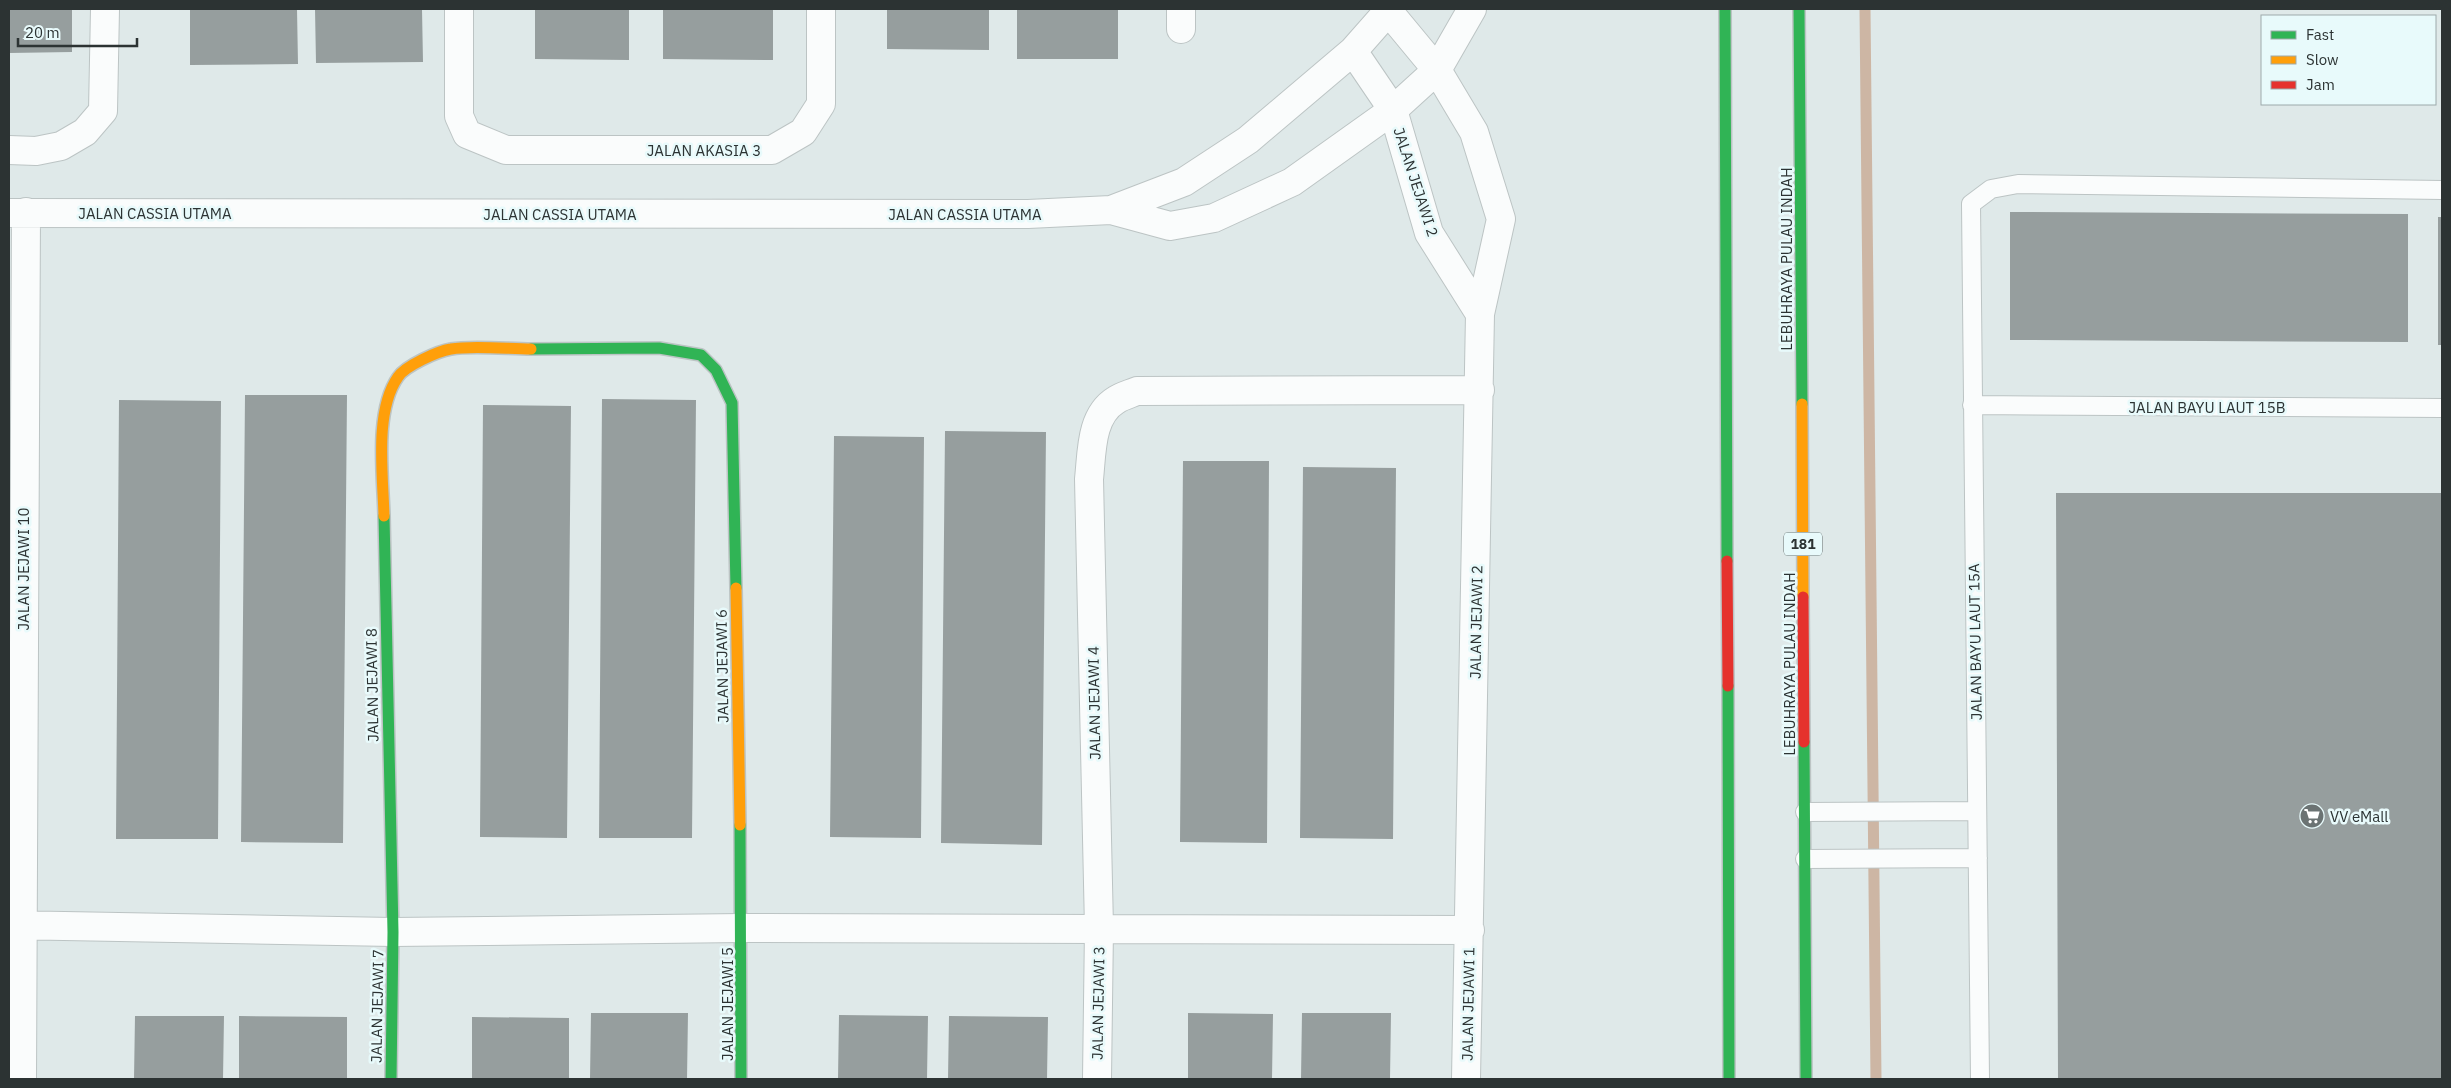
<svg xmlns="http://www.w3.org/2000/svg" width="2451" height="1088" font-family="'IBM Plex Sans',sans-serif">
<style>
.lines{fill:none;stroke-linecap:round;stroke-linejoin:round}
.stream{stroke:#cdb6a4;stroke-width:11}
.building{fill:#969e9e}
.lane-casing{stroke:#bcc4c4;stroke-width:20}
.street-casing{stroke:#bcc4c4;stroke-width:30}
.fast-casing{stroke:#bcc4c4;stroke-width:14}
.slow-casing{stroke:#bcc4c4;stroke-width:14}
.jam-casing{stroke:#bcc4c4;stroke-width:14}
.lane{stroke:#fafcfc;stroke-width:18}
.street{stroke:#fafcfc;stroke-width:28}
.fast{stroke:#30b455;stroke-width:11}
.slow{stroke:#ff9f0a;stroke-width:11}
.jam{stroke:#e5322d;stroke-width:11}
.labels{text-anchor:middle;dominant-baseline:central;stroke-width:5;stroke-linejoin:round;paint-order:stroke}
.shield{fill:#e8fafb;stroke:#646f6f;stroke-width:1}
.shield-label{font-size:14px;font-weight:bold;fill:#2c3333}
.street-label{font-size:15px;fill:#2c3333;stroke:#e8fafb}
.poi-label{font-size:15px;fill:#2c3333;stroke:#e8fafb;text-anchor:start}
</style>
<rect width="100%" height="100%" fill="#dfe9e9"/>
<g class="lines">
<path class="stream" d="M1865 9 1876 1079"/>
</g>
<path class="building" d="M9 9H72V52L9 53Z
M190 9H297L298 64 190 65Z
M315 9H422L423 62 316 63Z
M535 9H629V60L535 59Z
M663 9H773V60L663 59Z
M887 9H989V50L887 49Z
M1017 9H1118V59H1017Z
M2010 212 2408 214V342L2010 340Z
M2438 217H2442V345H2438Z
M245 395H347L343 843 241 842Z
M602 399 696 400 692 838H599Z
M119 400 221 401 218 839H116Z
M483 405 571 406 567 838 480 837Z
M945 431 1046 432 1042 845 941 843Z
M834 436 924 437 921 838 830 837Z
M1183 461H1269L1267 843 1180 842Z
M1303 467 1396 468 1393 839 1300 838Z
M2056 493H2442V1079H2058Z
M591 1013H688L687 1079H590Z
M1188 1013 1273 1014 1272 1079H1188Z
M1302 1013H1391L1390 1079H1301Z
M839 1015 928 1016 927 1079H838Z
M135 1016H224L223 1079H134Z
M239 1016 347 1017V1079H239Z
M949 1016 1048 1017 1047 1079H948Z
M472 1017 569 1018V1079H472Z"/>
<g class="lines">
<defs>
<path id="lane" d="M1972 405 2442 408
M1805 812 1977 811
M1805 859 1978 858
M1980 1079 1971 204 1991 189 2018 184 2442 190"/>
<path id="street" d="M459 9V116L467 134 506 150H772L803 132 821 104V9
M1181 9V29
M1389 12 1437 70 1474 132 1501 219 1480 314 1466 1079
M1353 51 1393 110 1429 233 1480 314
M9 150 36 151 61 146 85 132 103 111 105 9
M1111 210 1170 226 1214 218 1292 182 1393 110 1437 70 1472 9
M9 213 1028 214 1111 210 1184 182 1248 140 1353 51 1390 9
M9 925 393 932 742 928 1470 930
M22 1079 26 212
M1097 1079 1099 928 1089 479C1092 453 1090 416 1116 400 1122 396 1130 394 1137 391L1480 390"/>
<path id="fast" d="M1725 9 1727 561
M1799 9 1802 404
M531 349 659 348 701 355 716 370 732 403 736 588
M384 516 393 932 391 1079
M1728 686 1729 1079
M1804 742 1806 1079
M740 825 741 1079"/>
<path id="slow" d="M1802 404 1803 597
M384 516C383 476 374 411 398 377 405 366 438 351 451 349 472 345 509 349 531 349
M736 588 740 825"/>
<path id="jam" d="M1727 561 1728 686
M1803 597 1804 742"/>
</defs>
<use href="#lane" class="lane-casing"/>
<use href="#street" class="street-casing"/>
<use href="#fast" class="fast-casing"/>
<use href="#slow" class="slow-casing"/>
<use href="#jam" class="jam-casing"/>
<use href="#lane" class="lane"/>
<use href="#street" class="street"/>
<use href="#fast" class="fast"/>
<use href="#slow" class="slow"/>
<use href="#jam" class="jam"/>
</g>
<defs>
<symbol id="supermarket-disc" viewBox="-11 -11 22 22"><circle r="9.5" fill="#6b7373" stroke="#e8fafb"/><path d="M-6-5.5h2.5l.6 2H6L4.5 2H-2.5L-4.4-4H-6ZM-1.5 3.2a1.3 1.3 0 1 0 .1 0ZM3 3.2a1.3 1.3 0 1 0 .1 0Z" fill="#fff"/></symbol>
</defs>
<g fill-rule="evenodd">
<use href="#supermarket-disc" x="2298" y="802" width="28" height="28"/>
</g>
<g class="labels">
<rect class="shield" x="1784" y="532.5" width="38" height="23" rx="4"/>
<g class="shield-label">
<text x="1803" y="544">181</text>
</g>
<g class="street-label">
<text x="704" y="150">JALAN AKASIA 3</text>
<text transform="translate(1416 182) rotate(72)">JALAN JEJAWI 2</text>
<text x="155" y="213">JALAN CASSIA UTAMA</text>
<text x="560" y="214">JALAN CASSIA UTAMA</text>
<text x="965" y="214">JALAN CASSIA UTAMA</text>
<text transform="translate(1786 259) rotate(-90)">LEBUHRAYA PULAU INDAH</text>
<text x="2207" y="407">JALAN BAYU LAUT 15B</text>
<text transform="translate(23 569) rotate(-90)">JALAN JEJAWI 10</text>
<text transform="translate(1476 622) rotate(-89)">JALAN JEJAWI 2</text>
<text transform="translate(1975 642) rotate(-91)">JALAN BAYU LAUT 15A</text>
<text transform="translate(1789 664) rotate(-90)">LEBUHRAYA PULAU INDAH</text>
<text transform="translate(722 666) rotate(-91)">JALAN JEJAWI 6</text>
<text transform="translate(372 685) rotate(-91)">JALAN JEJAWI 8</text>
<text transform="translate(1094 703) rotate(-91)">JALAN JEJAWI 4</text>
<text transform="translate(1098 1003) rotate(-89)">JALAN JEJAWI 3</text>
<text transform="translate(727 1004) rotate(-90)">JALAN JEJAWI 5</text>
<text transform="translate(1468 1004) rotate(-89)">JALAN JEJAWI 1</text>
<text transform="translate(377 1006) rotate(-89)">JALAN JEJAWI 7</text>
</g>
<g class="poi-label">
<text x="2330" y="816">VV eMall</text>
</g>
</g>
<rect width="2451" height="1088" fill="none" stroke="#2c3333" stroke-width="20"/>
<rect x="2261" y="15" width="175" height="90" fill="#e8fafb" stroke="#9daaab"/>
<rect x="2271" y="31" width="25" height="8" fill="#30b455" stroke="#9daaab"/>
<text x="2306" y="40" font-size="15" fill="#2c3333">Fast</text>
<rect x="2271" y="56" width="25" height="8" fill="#ff9f0a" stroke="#9daaab"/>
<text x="2306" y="65" font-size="15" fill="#2c3333">Slow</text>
<rect x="2271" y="81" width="25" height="8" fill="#e5322d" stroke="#9daaab"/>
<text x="2306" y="90" font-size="15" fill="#2c3333">Jam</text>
<path d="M18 38v8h119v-8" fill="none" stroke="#2c3333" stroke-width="2.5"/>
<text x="25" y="38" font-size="15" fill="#2c3333" stroke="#e8fafb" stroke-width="4" paint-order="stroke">20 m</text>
</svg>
